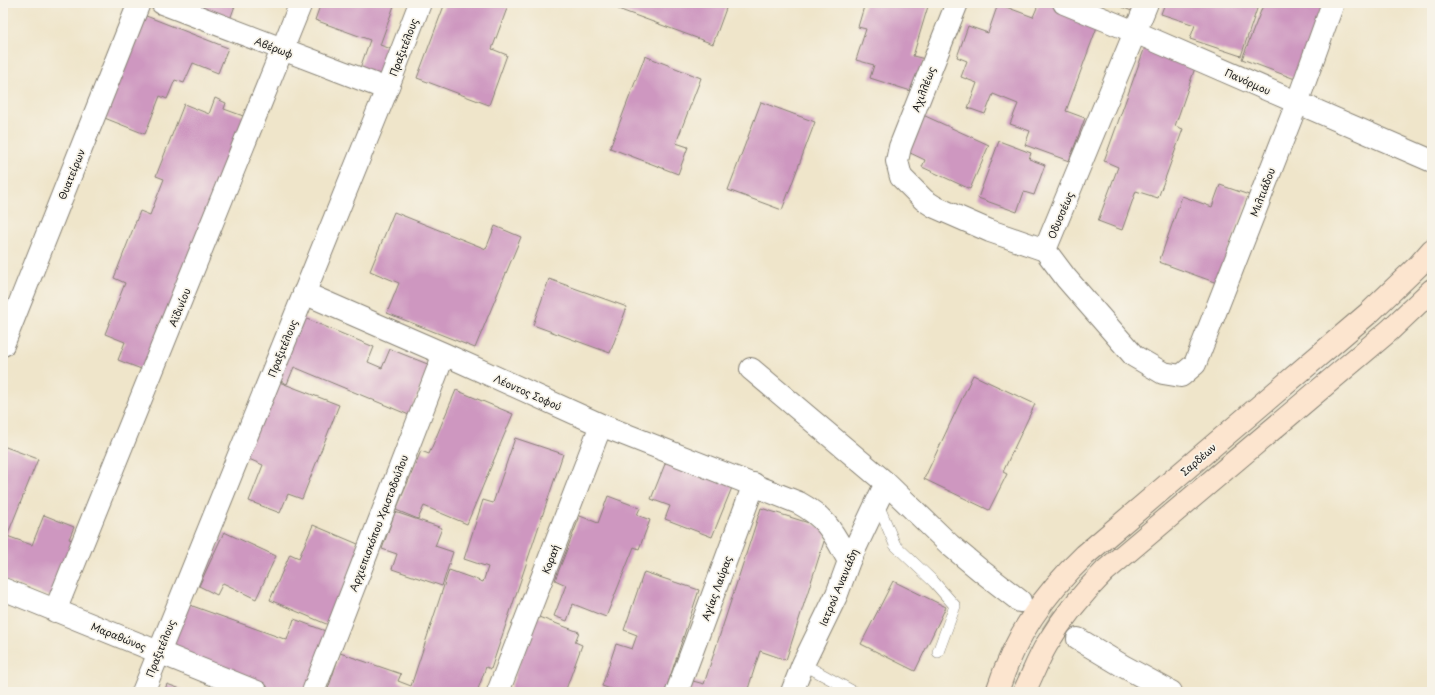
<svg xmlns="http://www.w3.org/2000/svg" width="1435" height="695" font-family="'Playpen Sans',sans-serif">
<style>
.building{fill:#ce97c0}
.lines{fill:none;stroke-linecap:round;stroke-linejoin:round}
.minor-tunnel{stroke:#c5bda7;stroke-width:22;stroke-dasharray:22 11;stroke-linecap:butt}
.service-casing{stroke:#868073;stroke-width:12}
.minor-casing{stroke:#868073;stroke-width:24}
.tertiary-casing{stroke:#868073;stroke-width:24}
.secondary-casing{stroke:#868073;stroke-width:24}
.service{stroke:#fff;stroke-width:11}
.minor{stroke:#fff;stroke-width:22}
.tertiary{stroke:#fff;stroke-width:22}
.secondary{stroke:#fce5cf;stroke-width:22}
.labels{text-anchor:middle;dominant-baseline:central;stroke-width:3.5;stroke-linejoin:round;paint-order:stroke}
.street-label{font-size:10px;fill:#1c1c1c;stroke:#f7f3e8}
</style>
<rect width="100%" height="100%" fill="#f7f3e8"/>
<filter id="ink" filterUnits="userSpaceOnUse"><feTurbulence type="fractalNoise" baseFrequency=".025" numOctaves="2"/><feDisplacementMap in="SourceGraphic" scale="8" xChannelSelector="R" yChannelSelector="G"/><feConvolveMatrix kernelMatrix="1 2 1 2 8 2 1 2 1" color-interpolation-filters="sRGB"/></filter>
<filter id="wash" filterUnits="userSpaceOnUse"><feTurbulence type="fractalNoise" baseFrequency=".012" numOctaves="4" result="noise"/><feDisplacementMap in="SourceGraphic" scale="16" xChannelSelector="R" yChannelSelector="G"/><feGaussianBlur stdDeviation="0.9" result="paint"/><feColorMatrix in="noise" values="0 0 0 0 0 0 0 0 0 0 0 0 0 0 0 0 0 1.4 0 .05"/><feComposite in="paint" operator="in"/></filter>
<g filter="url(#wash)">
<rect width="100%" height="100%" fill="#efe5ca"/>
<g id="blocks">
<path class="building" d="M173 3H236L229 22Z
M321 3H395L380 45 397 51 386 81 359 71 370 40 315 20Z
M445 3H509L492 49 507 55 489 105 417 78Z
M620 3H728L713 44 618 9Z
M865 3H929L913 56 925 59 914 92 870 78 874 65 856 60 866 29 858 27Z
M1039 3H1057L1100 19 1066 111 1085 118 1069 161 1025 145 1030 131 1010 124 1018 104 993 94 985 114 968 108 977 83 961 77 967 61 957 57 968 26 988 33 998 4 1033 17Z
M1112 3H1138L1134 12Z
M1165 3H1259L1241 56 1190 39 1195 25 1161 14Z
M1264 3H1312L1323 8 1295 79 1242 59Z
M141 14 228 48 218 73 193 63 184 83 175 80 167 99 160 96 145 134 102 117Z
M1145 47 1196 65 1175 126 1183 129 1158 198 1136 191 1122 230 1098 221 1118 167 1104 161Z
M645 56 701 78 676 143 688 147 678 174 610 148Z
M215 98 226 103 224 109 246 117 149 372 118 360 125 342 105 334 125 283 114 278 140 211 150 215 164 179 156 176 184 104 209 114Z
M761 102 815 122 782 210 728 190Z
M923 115 989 145 970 189 922 167 925 160 906 151Z
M999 141 1031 153 1029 159 1045 165 1034 195 1024 192 1017 212 978 198Z
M1220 185 1249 195 1217 283 1159 262 1182 196 1212 207Z
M394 212 486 249 495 226 521 237 475 348 387 313 399 283 370 271Z
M549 279 627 307 610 353 533 325Z
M302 317 374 347 368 362 382 368 390 349 430 365 409 415 294 367 287 384 276 379Z
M973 375 1035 404 1009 459 1003 472 1007 474 989 510 924 479Z
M274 380 339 405 302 499 288 494 280 513 249 501 263 465 244 457Z
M456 390 513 414 467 524 424 506 418 519 396 510 421 451 429 454Z
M515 438 563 454 491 669 486 667 477 692H327L340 653 401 674 398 681 411 686 449 570 483 582 488 567 464 559 483 500 493 503Z
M3 446 38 459 7 536 32 545 44 515 74 527 69 539 78 542 56 599 3 579Z
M667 459 733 485 712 537 665 519 670 506 651 499Z
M608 496 640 508 637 515 650 520 639 549 634 547 606 617 573 604 567 621 554 616 566 585 555 580 580 516 598 523Z
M761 508 828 529 786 660 760 651 747 692H689L693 681 704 684Z
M395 512 442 528 435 546 453 552 442 586 392 569 397 554 382 549Z
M313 525 365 547 331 626 270 600 290 554 299 558Z
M224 532 276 556 256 599 223 583 217 595 199 586Z
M644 572 699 590 665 692H619L602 686 616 644 632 649 637 635 624 630Z
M893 581 946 607 915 671 861 644Z
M187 604 287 640 294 619 328 632 307 692H279L169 653Z
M536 616 579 632 575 642 582 645 565 692H509Z
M167 684 189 692H164Z"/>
</g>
</g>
<g filter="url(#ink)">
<use href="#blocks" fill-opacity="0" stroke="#868073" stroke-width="1"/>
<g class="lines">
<path class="minor-tunnel" d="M1020 601 1078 639"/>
<defs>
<path id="service" d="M877 502 895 545 934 582 955 606 938 652
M803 664 854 692"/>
<path id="minor" d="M162 3 387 89
M957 3 900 147 897 161 901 177 924 200 935 207 990 231 1045 250
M1064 3 1135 32 1432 161
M1045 250 1066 278 1134 356 1163 373 1181 376 1195 364 1297 103 1333 3
M1045 250 1147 3
M304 293 444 354 601 425 799 503C828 519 833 533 849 561
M3 345 139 3
M751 369 886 483 950 545 980 570 1020 601
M3 589 257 692
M55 611 301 3
M1078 639 1123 666 1171 692
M313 692 444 354
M498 692 601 425
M677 692 754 484
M792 692 803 664 837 594 849 561 886 483"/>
<path id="tertiary" d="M143 692 387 89 420 3"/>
<path id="secondary" d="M997 692C1015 636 1043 595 1085 555L1370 312 1418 266 1432 250
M1024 692C1032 676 1038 659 1047 644 1063 617 1083 593 1105 571L1390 330 1432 290"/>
</defs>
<use href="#service" class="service-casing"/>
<use href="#minor" class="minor-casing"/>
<use href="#tertiary" class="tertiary-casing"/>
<use href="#secondary" class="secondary-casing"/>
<use href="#service" class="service"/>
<use href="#minor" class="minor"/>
<use href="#tertiary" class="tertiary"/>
<use href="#secondary" class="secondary"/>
</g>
</g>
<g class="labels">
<g class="street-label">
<text transform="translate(274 47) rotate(21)">Αβέρωφ</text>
<text transform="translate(403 47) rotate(-69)">Πραξιτέλους</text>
<text transform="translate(1248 81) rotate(24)">Πανόρμου</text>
<text transform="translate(923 89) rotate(-69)">Αχιλλέως</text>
<text transform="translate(71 174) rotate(-68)">Θυατείρων</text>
<text transform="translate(1262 192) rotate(-69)">Μιλτιάδου</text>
<text transform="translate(1060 215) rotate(-67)">Οδυσσέως</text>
<text transform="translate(179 307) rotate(-68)">Αϊδινίου</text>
<text transform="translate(282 348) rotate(-68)">Πραξιτέλους</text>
<text transform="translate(528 392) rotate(24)">Λέοντος Σοφού</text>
<text transform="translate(1198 459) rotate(-41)">Σαρδέων</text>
<text transform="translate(378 523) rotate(-69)">Αρχιεπισκόπου Χριστοδούλου</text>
<text transform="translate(550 559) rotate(-69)">Κοραή</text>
<text transform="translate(838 587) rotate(-67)">Ιατρού Ανανιάδη</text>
<text transform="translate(716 588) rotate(-70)">Αγίας Λαύρας</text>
<text transform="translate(119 636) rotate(22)">Μαραθώνος</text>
<text transform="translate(160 648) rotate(-68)">Πραξιτέλους</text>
</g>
</g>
<rect width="1435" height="695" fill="none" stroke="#f7f3e8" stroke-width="16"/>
</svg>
